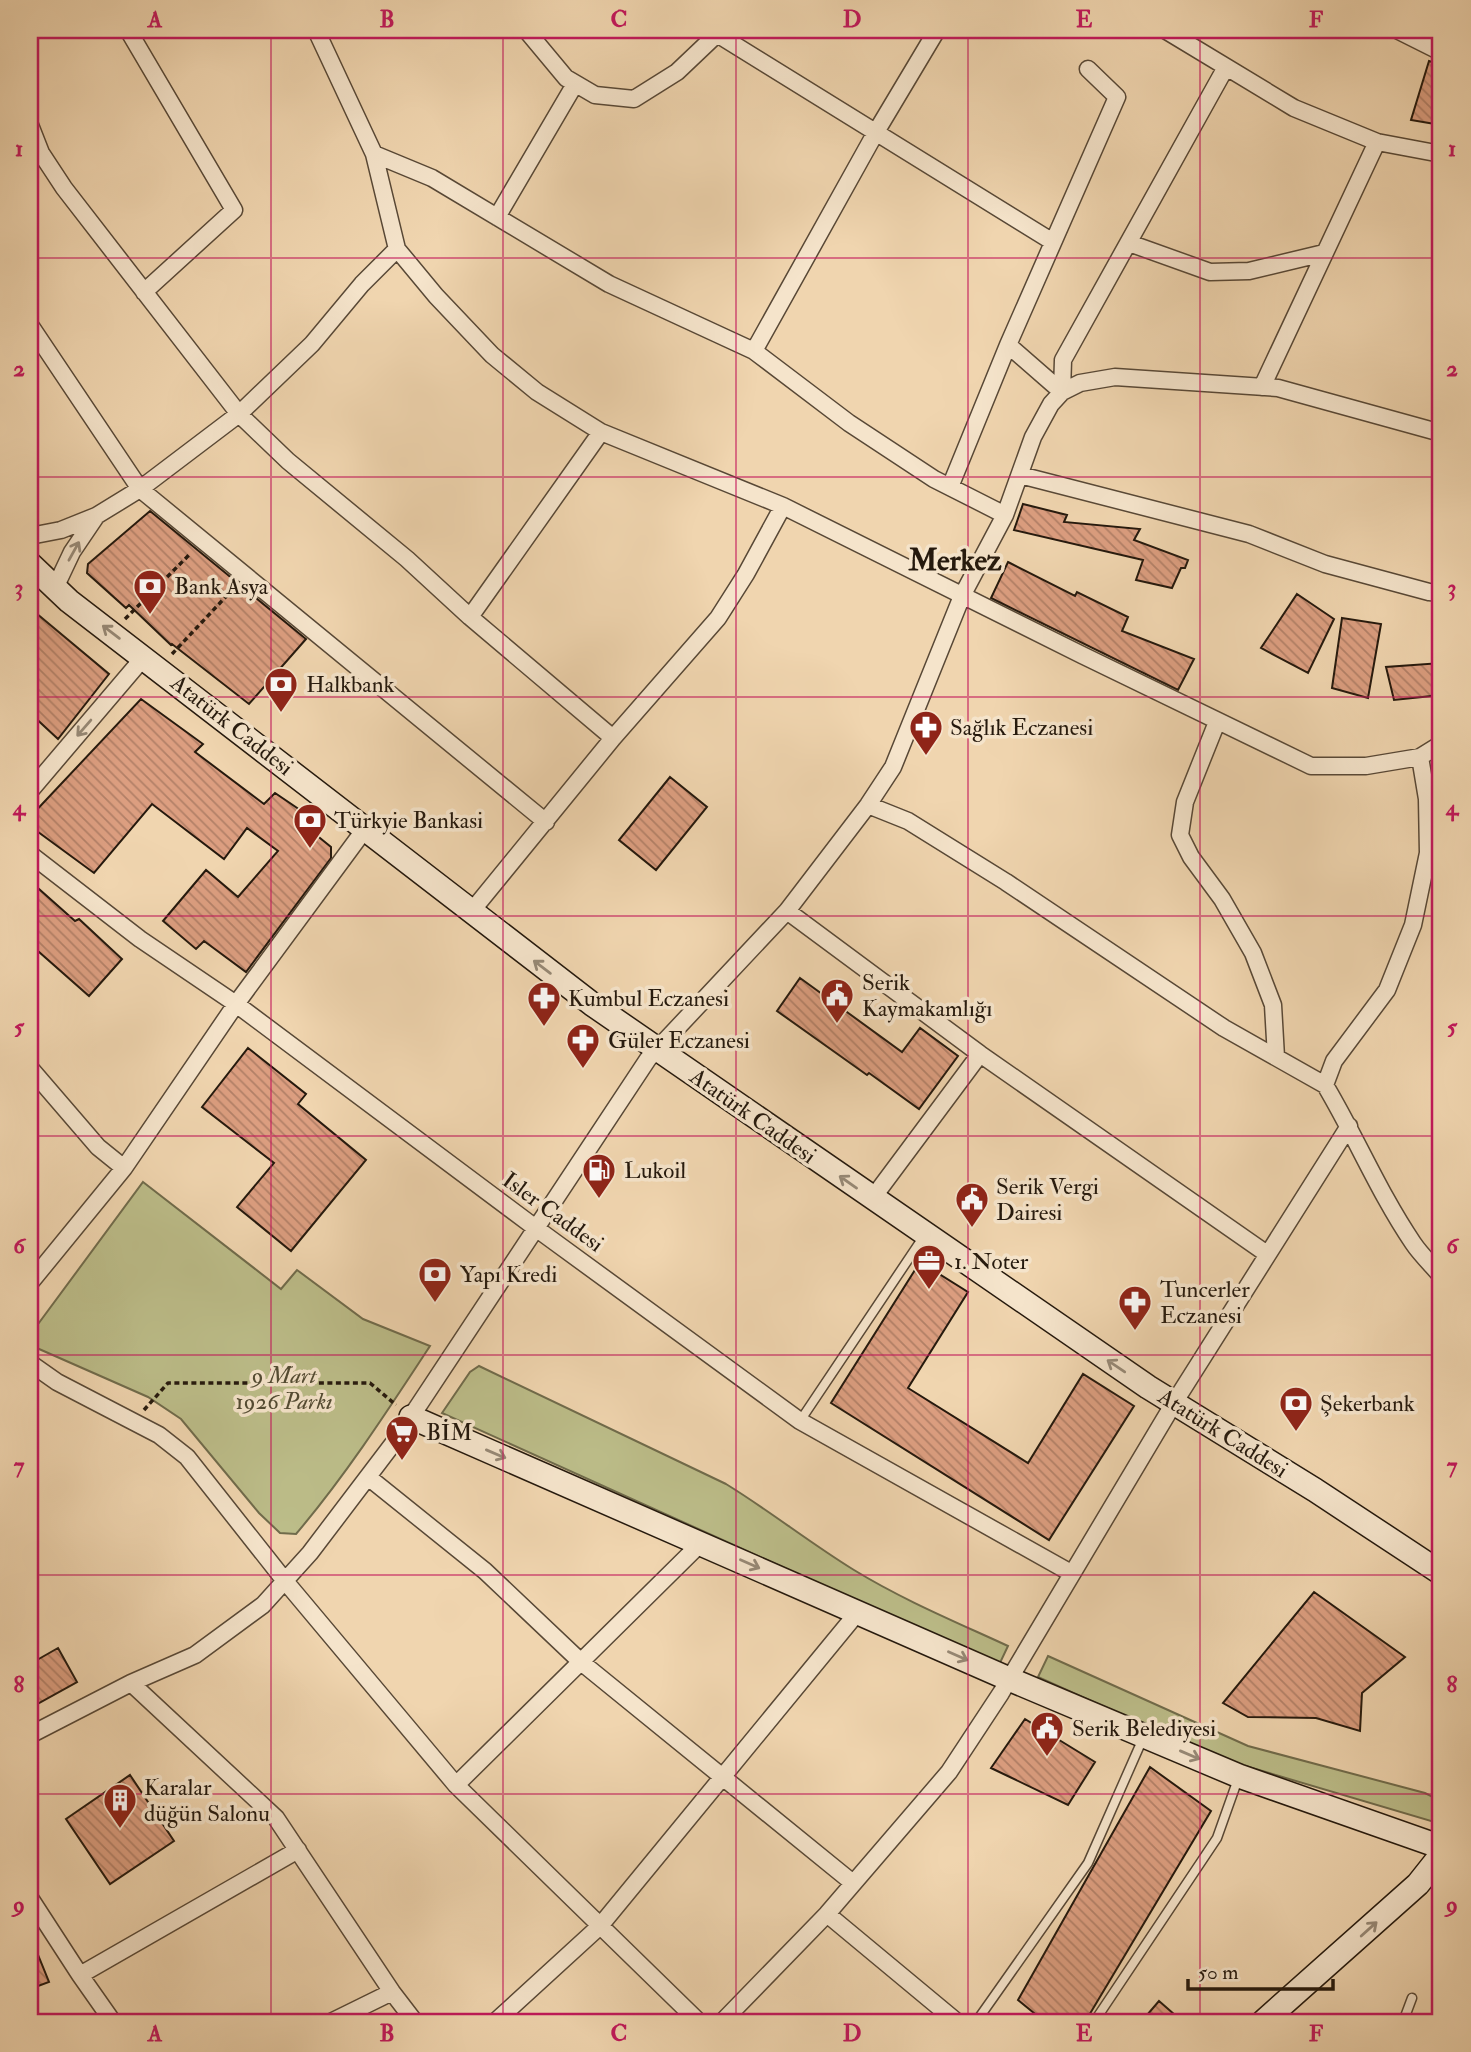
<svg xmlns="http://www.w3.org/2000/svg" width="1471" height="2052" font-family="'IM FELL Double Pica',serif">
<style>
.park{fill:#bcbd89;stroke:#706b4b;stroke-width:2}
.building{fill:url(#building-back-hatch);stroke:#25190d;stroke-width:2}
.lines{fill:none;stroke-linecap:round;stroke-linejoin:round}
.lane-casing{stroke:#584836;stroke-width:11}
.street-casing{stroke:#584836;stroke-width:19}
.secondary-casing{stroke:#25190d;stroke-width:26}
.path{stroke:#25190d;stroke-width:3.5;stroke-dasharray:5 3.5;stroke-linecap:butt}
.lane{stroke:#f5e4cb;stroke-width:8}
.street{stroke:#f5e4cb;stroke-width:16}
.secondary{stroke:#f5e4cb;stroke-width:23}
.oneway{stroke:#978976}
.grid{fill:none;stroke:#c2185b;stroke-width:2;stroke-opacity:0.55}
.labels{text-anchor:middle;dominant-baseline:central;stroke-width:7;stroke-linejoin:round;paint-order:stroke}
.poi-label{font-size:23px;fill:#25190d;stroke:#f5e4cb;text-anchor:start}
.street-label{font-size:23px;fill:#25190d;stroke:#f5e4cb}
.park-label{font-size:23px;font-style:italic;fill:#524a32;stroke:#f5e4cb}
.district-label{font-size:30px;font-weight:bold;fill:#25190d;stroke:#f5e4cb}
.neatline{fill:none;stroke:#c2185b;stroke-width:2.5}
.grid-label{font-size:23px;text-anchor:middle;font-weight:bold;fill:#c2185b}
</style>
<defs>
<pattern id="building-back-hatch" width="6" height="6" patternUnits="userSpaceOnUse" patternTransform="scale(1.75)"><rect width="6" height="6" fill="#dc9e80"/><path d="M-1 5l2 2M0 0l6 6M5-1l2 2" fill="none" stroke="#b28067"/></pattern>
</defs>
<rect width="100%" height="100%" fill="#f0d5af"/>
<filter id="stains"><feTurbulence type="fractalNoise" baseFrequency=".00286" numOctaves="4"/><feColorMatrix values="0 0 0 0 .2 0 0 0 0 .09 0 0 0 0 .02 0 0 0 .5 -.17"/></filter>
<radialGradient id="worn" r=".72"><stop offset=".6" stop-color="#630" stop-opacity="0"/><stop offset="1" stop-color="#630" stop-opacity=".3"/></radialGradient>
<path class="park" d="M143 1182 281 1289 297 1270 363 1319 430 1346C388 1410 346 1475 296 1534L280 1533 259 1513 181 1419 148 1397 30 1345V1335Z
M479 1366 726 1484C770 1511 810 1543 854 1570 903 1600 956 1622 1008 1646L999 1665 442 1413 470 1372Z
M1048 1656 1248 1746 1425 1793 1441 1801V1824L1215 1757 1038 1677Z"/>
<path class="building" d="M1429 61 1441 65V125L1411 120Z
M1023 504 1067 515 1064 522 1140 529 1134 540 1188 560 1185 568H1181L1172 588 1136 580 1143 560 1014 530Z
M150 511 306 639 249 704 172 644 171 645 129 605 126 608 87 573 88 564Z
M1008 562 1075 596 1077 592 1128 617 1122 631 1194 659 1178 690 991 598Z
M1297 594 1334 619 1308 673 1261 648Z
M30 608 109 674 58 739 30 713Z
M1342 618 1381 624 1368 698 1332 688Z
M1441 663V695L1394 700 1386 667Z
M141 699 203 744 195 752 264 804 275 793 309 816 304 825 331 847V858L246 972 204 941 196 949 163 921 206 870 238 897 278 851 247 828 224 859 152 804 94 873 30 826V817Z
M670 777 707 807 656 870 619 840Z
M30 881 75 921 79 919 122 959 89 996 30 944Z
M800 978 902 1052 920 1028 958 1056 919 1109 869 1073 867 1075 777 1011Z
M248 1048 306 1094 298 1104 366 1160 291 1251 237 1207 274 1163 202 1107Z
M920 1262 968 1292 908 1388 1028 1463 1083 1374 1134 1406 1049 1540 831 1403Z
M1314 1592 1405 1657 1362 1693 1360 1731 1316 1718 1248 1717 1223 1703Z
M58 1648 77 1682 30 1708V1664Z
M1025 1719 1095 1762 1068 1805 991 1768Z
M1150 1767 1211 1811 1085 2022H1045L1018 2000Z
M130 1775 174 1841 110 1884 66 1819Z
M30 1935 49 1982 30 1989Z
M1159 2001 1183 2022H1141Z"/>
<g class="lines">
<defs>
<path id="lane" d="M800 1421 924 1236
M976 2022 1088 1863 1144 1736
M1094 2022 1217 1838 1238 1779
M1403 2022 1412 1998"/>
<path id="street" d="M128 30 234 210 144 292
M316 30 374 154 397 249 436 296 492 355 537 392 601 432 783 506 1082 655 1311 766H1366L1420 757 1441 744
M526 30 566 78 595 95 634 99 677 72 717 34
M715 30 717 34 1053 242
M1165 30 1294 108 1377 142 1441 154
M1397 30 1441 52
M30 125 41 153 64 188 239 414 288 461 407 559 470 617 613 738
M374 154 432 178 609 284 754 351 849 423 934 479 1005 515
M497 217 575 84
M1129 243 1210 272 1249 271 1324 253
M30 325 140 489 546 822
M1008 345 1062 392 1063 360 1226 67
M754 351 876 132 937 30
M1262 387 1377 142
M1020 475 1249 534 1325 564 1429 592 1441 593
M950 487 1008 345 1117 97 1088 69
M30 536 61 530 96 516 140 489 239 414 312 344 362 284 397 249
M55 588 72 552 95 518
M470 617 601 432
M1217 722 1185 802 1180 835 1191 857 1222 899 1253 953 1273 1005 1276 1057
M1420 757 1427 799 1428 853 1413 925 1387 990 1334 1061 1325 1085C1356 1137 1379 1193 1413 1243 1421 1255 1432 1265 1441 1276
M30 791 144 657
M868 805 908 821 1006 882 1224 1028 1325 1085
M30 854 140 939 236 1004 537 1229 800 1421 1071 1573
M787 911 980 1054 1267 1254
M471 912 613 738 718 618 746 574 783 506
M30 1068 98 1147 124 1168
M872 1199 980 1054
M30 1283 124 1168 236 1004 365 829
M30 1363 57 1382 159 1435 187 1457 285 1581 456 1785 699 2022
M368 1477 485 1571 581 1662 853 1883
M131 1683 276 1818 392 1992 415 2022
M30 1735 131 1683 195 1655 263 1605 310 1553 395 1441 648 1059 787 911 868 805 893 767 962 596 1005 515 1033 437 1051 404 1062 392 1080 383 1115 377 1278 388 1441 433
M456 1785 701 1543
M30 1898 80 1975 113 2022
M827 1914 957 2022
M80 1975 298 1850
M331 2022 392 1992
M495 2022 600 1926 858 1612
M722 2022 827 1914 949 1772 1001 1693 1174 1403 1349 1126"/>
<path id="secondary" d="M30 564 69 601 592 1004 1148 1387 1315 1490 1441 1573
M411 1417 1009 1679 1239 1776 1441 1847
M1263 2022 1418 1884 1441 1855"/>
</defs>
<use href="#lane" class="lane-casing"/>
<use href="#street" class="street-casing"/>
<use href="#secondary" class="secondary-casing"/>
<path class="path" d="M125 619 191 553
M172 654 234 588
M144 1410 168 1383H370L396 1405"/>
<use href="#lane" class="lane"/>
<use href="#street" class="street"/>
<use href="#secondary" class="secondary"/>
</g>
<defs><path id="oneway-shaft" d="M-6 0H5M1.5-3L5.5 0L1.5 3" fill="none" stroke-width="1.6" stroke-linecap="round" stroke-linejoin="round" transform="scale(1.75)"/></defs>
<g class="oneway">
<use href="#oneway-shaft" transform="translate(74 551) rotate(-61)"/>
<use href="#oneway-shaft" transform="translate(111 632) rotate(-143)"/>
<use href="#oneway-shaft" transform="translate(84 728) rotate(131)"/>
<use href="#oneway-shaft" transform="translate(542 967) rotate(-143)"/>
<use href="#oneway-shaft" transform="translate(848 1182) rotate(-145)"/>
<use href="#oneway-shaft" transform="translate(1116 1366) rotate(-146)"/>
<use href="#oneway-shaft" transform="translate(496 1454) rotate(23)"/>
<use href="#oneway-shaft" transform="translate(750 1564) rotate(24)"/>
<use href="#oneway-shaft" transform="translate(958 1656) rotate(24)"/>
<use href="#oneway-shaft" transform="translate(1190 1755) rotate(23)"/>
<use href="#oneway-shaft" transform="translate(1369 1929) rotate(-42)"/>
</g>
<path class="grid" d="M271 30V2022M503 30V2022M736 30V2022M968 30V2022M1200 30V2022M30 258H1441M30 477H1441M30 697H1441M30 916H1441M30 1136H1441M30 1355H1441M30 1575H1441M30 1794H1441"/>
<defs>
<symbol id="bank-pin" viewBox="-11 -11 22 30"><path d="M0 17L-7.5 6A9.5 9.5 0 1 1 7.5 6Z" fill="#8f2418" stroke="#f5e4cb"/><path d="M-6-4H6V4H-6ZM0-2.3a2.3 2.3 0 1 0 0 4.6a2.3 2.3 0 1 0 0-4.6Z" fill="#fff"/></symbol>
<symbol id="pharmacy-pin" viewBox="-11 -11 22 30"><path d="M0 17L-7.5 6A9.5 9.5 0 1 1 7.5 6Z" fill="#8f2418" stroke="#f5e4cb"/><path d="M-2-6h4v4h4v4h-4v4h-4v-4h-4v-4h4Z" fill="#fff"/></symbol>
<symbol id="civic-pin" viewBox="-11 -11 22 30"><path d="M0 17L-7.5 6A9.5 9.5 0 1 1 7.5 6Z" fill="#8f2418" stroke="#f5e4cb"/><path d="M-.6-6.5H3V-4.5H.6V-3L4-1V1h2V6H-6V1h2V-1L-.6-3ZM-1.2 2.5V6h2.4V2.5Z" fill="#fff"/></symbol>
<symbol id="fuel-pin" viewBox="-11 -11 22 30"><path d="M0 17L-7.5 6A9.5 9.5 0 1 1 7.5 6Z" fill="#8f2418" stroke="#f5e4cb"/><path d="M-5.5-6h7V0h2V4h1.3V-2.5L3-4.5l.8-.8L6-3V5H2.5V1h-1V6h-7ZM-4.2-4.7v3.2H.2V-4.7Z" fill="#fff"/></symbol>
<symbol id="office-pin" viewBox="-11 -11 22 30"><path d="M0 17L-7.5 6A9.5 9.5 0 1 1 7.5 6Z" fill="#8f2418" stroke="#f5e4cb"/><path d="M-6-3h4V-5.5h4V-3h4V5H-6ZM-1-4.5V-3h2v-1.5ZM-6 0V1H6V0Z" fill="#fff"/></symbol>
<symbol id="supermarket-pin" viewBox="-11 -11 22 30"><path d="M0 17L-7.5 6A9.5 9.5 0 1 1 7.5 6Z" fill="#8f2418" stroke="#f5e4cb"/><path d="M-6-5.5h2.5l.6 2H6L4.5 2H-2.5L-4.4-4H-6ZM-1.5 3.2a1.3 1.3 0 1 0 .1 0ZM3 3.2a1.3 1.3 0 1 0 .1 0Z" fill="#fff"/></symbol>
<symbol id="building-pin" viewBox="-11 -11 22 30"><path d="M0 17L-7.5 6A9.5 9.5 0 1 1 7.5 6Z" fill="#8f2418" stroke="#f5e4cb"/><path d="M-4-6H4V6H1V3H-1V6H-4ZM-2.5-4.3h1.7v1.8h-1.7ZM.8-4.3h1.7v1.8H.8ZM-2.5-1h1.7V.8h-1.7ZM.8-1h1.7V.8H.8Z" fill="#fff"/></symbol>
</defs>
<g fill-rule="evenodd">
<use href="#bank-pin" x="131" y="567" width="38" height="52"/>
<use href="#bank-pin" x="262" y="665" width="38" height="52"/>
<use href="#pharmacy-pin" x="907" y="708" width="38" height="52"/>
<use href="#bank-pin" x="291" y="801" width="38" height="52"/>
<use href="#civic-pin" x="818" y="976" width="38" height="52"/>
<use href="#pharmacy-pin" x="525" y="979" width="38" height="52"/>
<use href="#pharmacy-pin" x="564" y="1021" width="38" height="52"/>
<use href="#fuel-pin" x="580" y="1151" width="38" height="52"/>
<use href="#civic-pin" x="953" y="1180" width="38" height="52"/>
<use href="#office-pin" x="910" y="1242" width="38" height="52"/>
<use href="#bank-pin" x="416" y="1255" width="38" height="52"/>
<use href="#pharmacy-pin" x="1116" y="1283" width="38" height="52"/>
<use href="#bank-pin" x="1277" y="1384" width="38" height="52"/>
<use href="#supermarket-pin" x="383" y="1413" width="38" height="52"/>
<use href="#civic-pin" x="1028" y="1709" width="38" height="52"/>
<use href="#building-pin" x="101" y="1781" width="38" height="52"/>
</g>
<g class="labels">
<g class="poi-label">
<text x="174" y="586">Bank Asya</text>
<text x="306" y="684">Halkbank</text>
<text x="950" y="727">Sağlık Eczanesi</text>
<text x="334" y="820">Türkyie Bankasi</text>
<text x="862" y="982">Serik<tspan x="862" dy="26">Kaymakamlığı</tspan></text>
<text x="568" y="998">Kumbul Eczanesi</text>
<text x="608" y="1040">Güler Eczanesi</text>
<text x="624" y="1170">Lukoil</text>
<text x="996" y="1186">Serik Vergi<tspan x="996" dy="26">Dairesi</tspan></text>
<text x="954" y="1261">1. Noter</text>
<text x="460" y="1274">Yapı Kredi</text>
<text x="1160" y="1289">Tuncerler<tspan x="1160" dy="26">Eczanesi</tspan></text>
<text x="1320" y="1403">Şekerbank</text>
<text x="426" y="1432">BİM</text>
<text x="1072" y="1728">Serik Belediyesi</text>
<text x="144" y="1787">Karalar<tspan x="144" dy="26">düğün Salonu</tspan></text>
</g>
<g class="street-label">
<text transform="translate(232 725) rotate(38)">Atatürk Caddesi</text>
<text transform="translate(753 1116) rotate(35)">Atatürk Caddesi</text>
<text transform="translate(553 1212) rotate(36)">Isler Caddesi</text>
<text transform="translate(1223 1433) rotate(32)">Atatürk Caddesi</text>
</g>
<g class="park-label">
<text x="284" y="1375">9 Mart<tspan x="284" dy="26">1926 Parkı</tspan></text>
</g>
<g class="district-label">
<text x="955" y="560">Merkez</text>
</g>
</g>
<rect width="1471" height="2052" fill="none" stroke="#f0d5af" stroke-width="77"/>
<path d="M1188 1979v10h145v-10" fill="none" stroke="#25190d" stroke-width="3.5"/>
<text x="1198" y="1979" font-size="21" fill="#25190d" stroke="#f5e4cb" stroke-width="5" paint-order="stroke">50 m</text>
<rect x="38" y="38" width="1394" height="1976" class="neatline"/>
<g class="grid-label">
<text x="155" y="27">A</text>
<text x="387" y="27">B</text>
<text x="619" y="27">C</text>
<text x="852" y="27">D</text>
<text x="1084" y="27">E</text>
<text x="1316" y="27">F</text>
<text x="19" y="156">1</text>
<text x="1452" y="156">1</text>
<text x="19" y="376">2</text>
<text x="1452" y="376">2</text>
<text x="19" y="595">3</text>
<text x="1452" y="595">3</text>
<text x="19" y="815">4</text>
<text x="1452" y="815">4</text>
<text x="19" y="1034">5</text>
<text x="1452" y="1034">5</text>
<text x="19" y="1253">6</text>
<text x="1452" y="1253">6</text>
<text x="19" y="1473">7</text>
<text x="1452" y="1473">7</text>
<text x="19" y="1692">8</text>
<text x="1452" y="1692">8</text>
<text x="19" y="1912">9</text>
<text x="1452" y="1912">9</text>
<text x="155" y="2041">A</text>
<text x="387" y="2041">B</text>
<text x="619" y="2041">C</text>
<text x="852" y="2041">D</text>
<text x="1084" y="2041">E</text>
<text x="1316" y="2041">F</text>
</g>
<rect width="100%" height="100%" filter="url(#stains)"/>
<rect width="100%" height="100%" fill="url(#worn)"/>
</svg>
